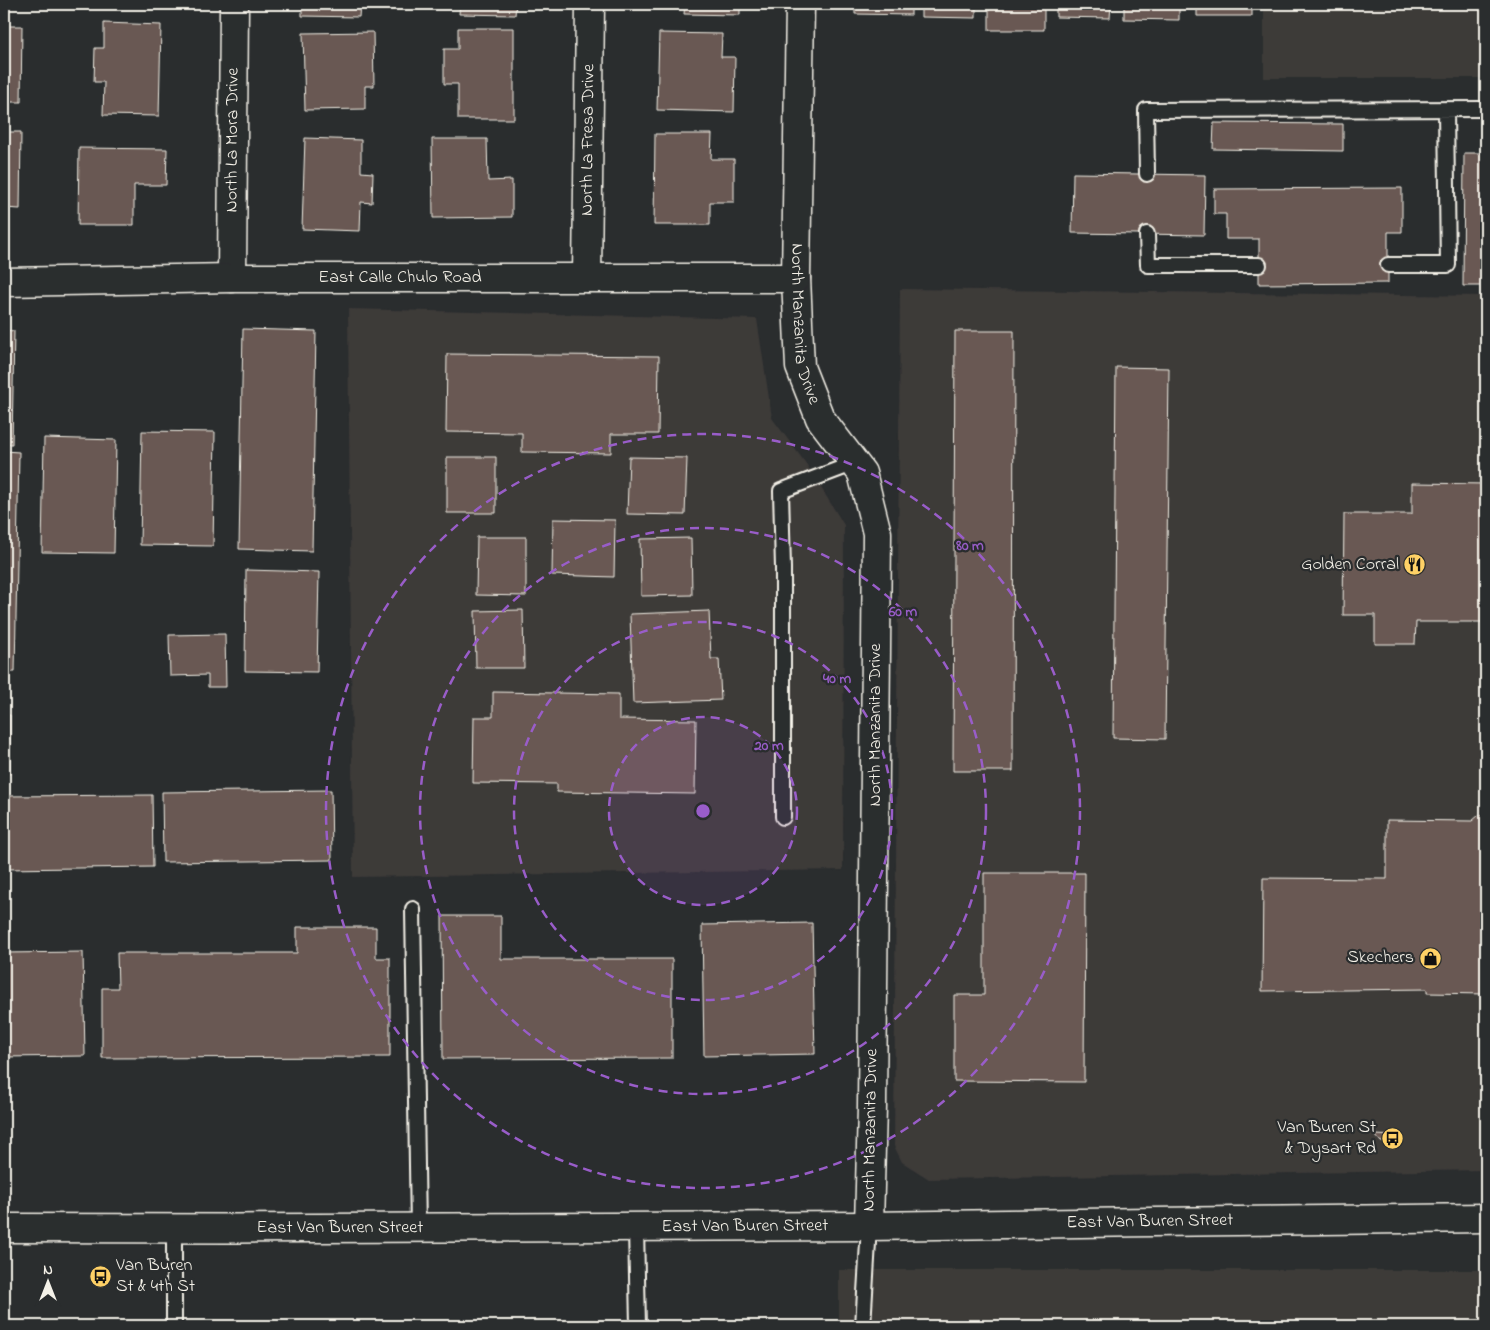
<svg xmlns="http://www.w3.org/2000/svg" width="1490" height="1330" font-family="'Indie Flower',sans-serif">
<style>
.built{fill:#3d3a39}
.building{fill:#695952;stroke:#f4f1e8}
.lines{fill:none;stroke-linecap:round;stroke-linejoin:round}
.service-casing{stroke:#f4f1e8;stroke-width:18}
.minor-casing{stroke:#f4f1e8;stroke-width:31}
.primary-casing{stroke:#f4f1e8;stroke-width:31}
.service{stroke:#2a2d2e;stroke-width:14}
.minor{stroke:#2a2d2e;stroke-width:28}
.primary{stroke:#2a2d2e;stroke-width:28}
.ring{fill:none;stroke:#995dc9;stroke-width:2.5;stroke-dasharray:9 6}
.labels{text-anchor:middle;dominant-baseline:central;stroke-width:4.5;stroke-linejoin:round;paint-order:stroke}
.street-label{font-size:18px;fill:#f4f1e8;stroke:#2a2d2e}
.poi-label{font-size:18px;fill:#f4f1e8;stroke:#2a2d2e;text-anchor:end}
.centre{fill:#995dc9;stroke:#2a2d2e;stroke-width:2.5}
.ring-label{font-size:15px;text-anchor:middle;font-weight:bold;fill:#995dc9;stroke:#2a2d2e;stroke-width:4.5;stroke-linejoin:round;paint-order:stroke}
</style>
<rect width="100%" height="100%" fill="#2a2d2e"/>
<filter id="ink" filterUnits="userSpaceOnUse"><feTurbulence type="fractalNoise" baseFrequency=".02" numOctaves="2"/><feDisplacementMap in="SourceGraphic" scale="10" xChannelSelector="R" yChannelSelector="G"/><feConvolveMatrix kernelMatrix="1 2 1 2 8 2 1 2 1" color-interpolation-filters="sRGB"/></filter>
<g filter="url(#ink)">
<path class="built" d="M1264 4H1486V78H1264Z
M900 289 1486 296V1170L929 1179 902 1162 894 1146Z
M348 309 757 319 772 418 807 465 844 525 843 870 353 877Z
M839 1270H1486V1326H839Z"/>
<path class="building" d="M302 4H360L359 17 302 16Z
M460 4H516L515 15 459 14Z
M685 4H740V15L684 14Z
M855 4H911V15L855 14Z
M921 4H976V18L921 17Z
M989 4H1044V30H989Z
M1056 4H1111L1110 18 1056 17Z
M1124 4H1179V20L1124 19Z
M1197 4H1252V16H1197Z
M104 23 161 25 159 116 103 115 104 82H94L95 48H104Z
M4 26H22L21 102H4Z
M458 28H514V119H458V84H444V49H458Z
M373 32 374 86H365V109L305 110 303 33Z
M659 33 722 34 721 57H735L734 112 657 110Z
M1214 123 1343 124V151L1213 149Z
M4 132H21L20 209 4 208Z
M655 134H712L711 159H734V202H710V225H654Z
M305 138 361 140V172L373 173 372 203 361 202 360 231 302 229Z
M432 139H487L488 181 512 180V217L433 218Z
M79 148 167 149 166 185H134V225H78Z
M1464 153H1486V286H1463Z
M1073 173 1205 175 1204 235 1072 233Z
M1402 188V232H1388V283L1259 284V239H1226V214H1214V189Z
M243 329 316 331 312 551 239 549Z
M4 330 14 331 12 444H4Z
M955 331H1014L1013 771H953Z
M447 354 659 356 658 434H611V453L522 452V433L446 432Z
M1116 367 1169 368 1165 739 1113 738Z
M142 431 215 432 213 546 140 545Z
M44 438 116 440 114 553 42 552Z
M4 451 19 452 15 672H4Z
M447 457H496V513H447Z
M629 457 687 458 685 515 627 514Z
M1412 483 1486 484V622H1416L1415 644H1375V615H1343L1344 514H1412Z
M553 519 615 520 614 577 552 575Z
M477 537H526V596L476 595Z
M691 538 692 595 641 596 640 539Z
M246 570 319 572 317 672 245 671Z
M523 610 524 668H476L475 611Z
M709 611 711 659H719L721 700 633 703 630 614Z
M225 634 226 687H208V675L170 676 169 635Z
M493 692 619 694V719L696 720 695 794 557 792V784L473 783 474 717H493Z
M4 715H10V774H4Z
M331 790 332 860 163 862 162 792Z
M152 795 153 867 4 869V796Z
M1479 815H1486V994L1427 993V989L1262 991 1263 878 1387 879V820L1472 821Z
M984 873H1085L1084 1082 954 1081V995H984Z
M442 916H501V959H672V1058L443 1059Z
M812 923 815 1054 704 1056 702 925Z
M297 927H376V958H390V1057L102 1058V988H118L117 953H297Z
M83 952 85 1056 4 1057V953Z
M1375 1135 1397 1136 1396 1143 1381 1142Z"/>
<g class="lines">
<defs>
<path id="service" d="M1147 174 1146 110 1486 109
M1147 234 1148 265H1259
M1388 265H1448L1446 110
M783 817V568L781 491 855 463
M413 909 418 1229
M636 1227 638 1326
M174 1229V1326
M863 1326 869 1226"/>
<g id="minor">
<path id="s1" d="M800 4 796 278 800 367 820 418 862 473 877 533 872 1107 869 1226"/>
<path id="s2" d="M232 278 234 4"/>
<path id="s3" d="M587 278 590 4"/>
<path id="s4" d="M4 282 232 278H796"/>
</g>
<g id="primary">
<path id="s5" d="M4 1228C292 1229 580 1228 868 1226 1074 1224 1280 1219 1486 1218"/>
</g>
</defs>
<use href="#service" class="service-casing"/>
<use href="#minor" class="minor-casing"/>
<use href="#primary" class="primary-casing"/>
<use href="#service" class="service"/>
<use href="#minor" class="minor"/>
<use href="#primary" class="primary"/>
</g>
</g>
<circle cx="703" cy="811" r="94" fill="#995dc9" fill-opacity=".12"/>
<g class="ring">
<circle cx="703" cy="811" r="94"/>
<circle cx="703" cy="811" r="189"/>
<circle cx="703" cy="811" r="283"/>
<circle cx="703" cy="811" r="377"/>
</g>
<defs>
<symbol id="restaurant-disc" viewBox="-11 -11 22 22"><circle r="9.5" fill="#ffd166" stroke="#2a2d2e"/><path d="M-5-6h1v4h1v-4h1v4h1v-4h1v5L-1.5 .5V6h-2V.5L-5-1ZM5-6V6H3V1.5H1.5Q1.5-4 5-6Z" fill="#111"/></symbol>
<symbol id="shop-disc" viewBox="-11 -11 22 22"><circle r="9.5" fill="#ffd166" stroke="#2a2d2e"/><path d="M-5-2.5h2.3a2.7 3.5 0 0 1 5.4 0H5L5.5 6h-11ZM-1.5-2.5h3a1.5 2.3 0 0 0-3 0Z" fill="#111"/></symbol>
<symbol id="bus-disc" viewBox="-11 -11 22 22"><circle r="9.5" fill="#ffd166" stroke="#2a2d2e"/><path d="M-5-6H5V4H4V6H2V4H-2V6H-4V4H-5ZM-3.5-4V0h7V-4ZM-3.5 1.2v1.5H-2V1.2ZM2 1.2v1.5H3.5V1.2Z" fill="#111"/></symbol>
</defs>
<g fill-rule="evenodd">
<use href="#restaurant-disc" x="1402" y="552" width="25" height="25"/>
<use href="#shop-disc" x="1418" y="946" width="25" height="25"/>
<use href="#bus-disc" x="1380" y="1126" width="25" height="25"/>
<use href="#bus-disc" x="88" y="1264" width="25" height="25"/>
</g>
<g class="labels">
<g class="street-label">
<text stroke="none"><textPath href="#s2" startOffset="138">North La Mora Drive</textPath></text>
<text stroke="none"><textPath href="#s3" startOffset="138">North La Fresa Drive</textPath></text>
<text stroke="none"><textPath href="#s4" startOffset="396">East Calle Chulo Road</textPath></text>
<text stroke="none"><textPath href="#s1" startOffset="321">North Manzanita Drive</textPath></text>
<text transform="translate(876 725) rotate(-90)">North Manzanita Drive</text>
<text transform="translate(871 1130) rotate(-89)">North Manzanita Drive</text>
<text stroke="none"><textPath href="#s5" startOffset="1146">East Van Buren Street</textPath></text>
<text stroke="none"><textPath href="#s5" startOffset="741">East Van Buren Street</textPath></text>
<text stroke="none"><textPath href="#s5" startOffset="336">East Van Buren Street</textPath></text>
</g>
<g class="poi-label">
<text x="1399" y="565">Golden Corral</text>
<text x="1414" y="958">Skechers</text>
<text x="1376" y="1128">Van Buren St<tspan x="1376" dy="21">&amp; Dysart Rd</tspan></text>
<text x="116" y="1266" text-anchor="start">Van Buren<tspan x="116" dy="21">St &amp; 4th St</tspan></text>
</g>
</g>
<circle cx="703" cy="811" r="8" class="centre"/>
<g class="ring-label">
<text x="970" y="550">80 m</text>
<text x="903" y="616">60 m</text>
<text x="837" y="683">40 m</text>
<text x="769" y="750">20 m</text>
</g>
<rect width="1490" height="1330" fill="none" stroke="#2a2d2e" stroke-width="20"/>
<rect x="10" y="10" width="1470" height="1310" fill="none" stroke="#f4f1e8" stroke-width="2" filter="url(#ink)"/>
<g transform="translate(48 1282)" stroke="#2a2d2e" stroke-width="4" paint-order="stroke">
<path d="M0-4L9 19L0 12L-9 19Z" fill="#f4f1e8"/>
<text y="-8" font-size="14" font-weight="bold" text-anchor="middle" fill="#f4f1e8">N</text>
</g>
</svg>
